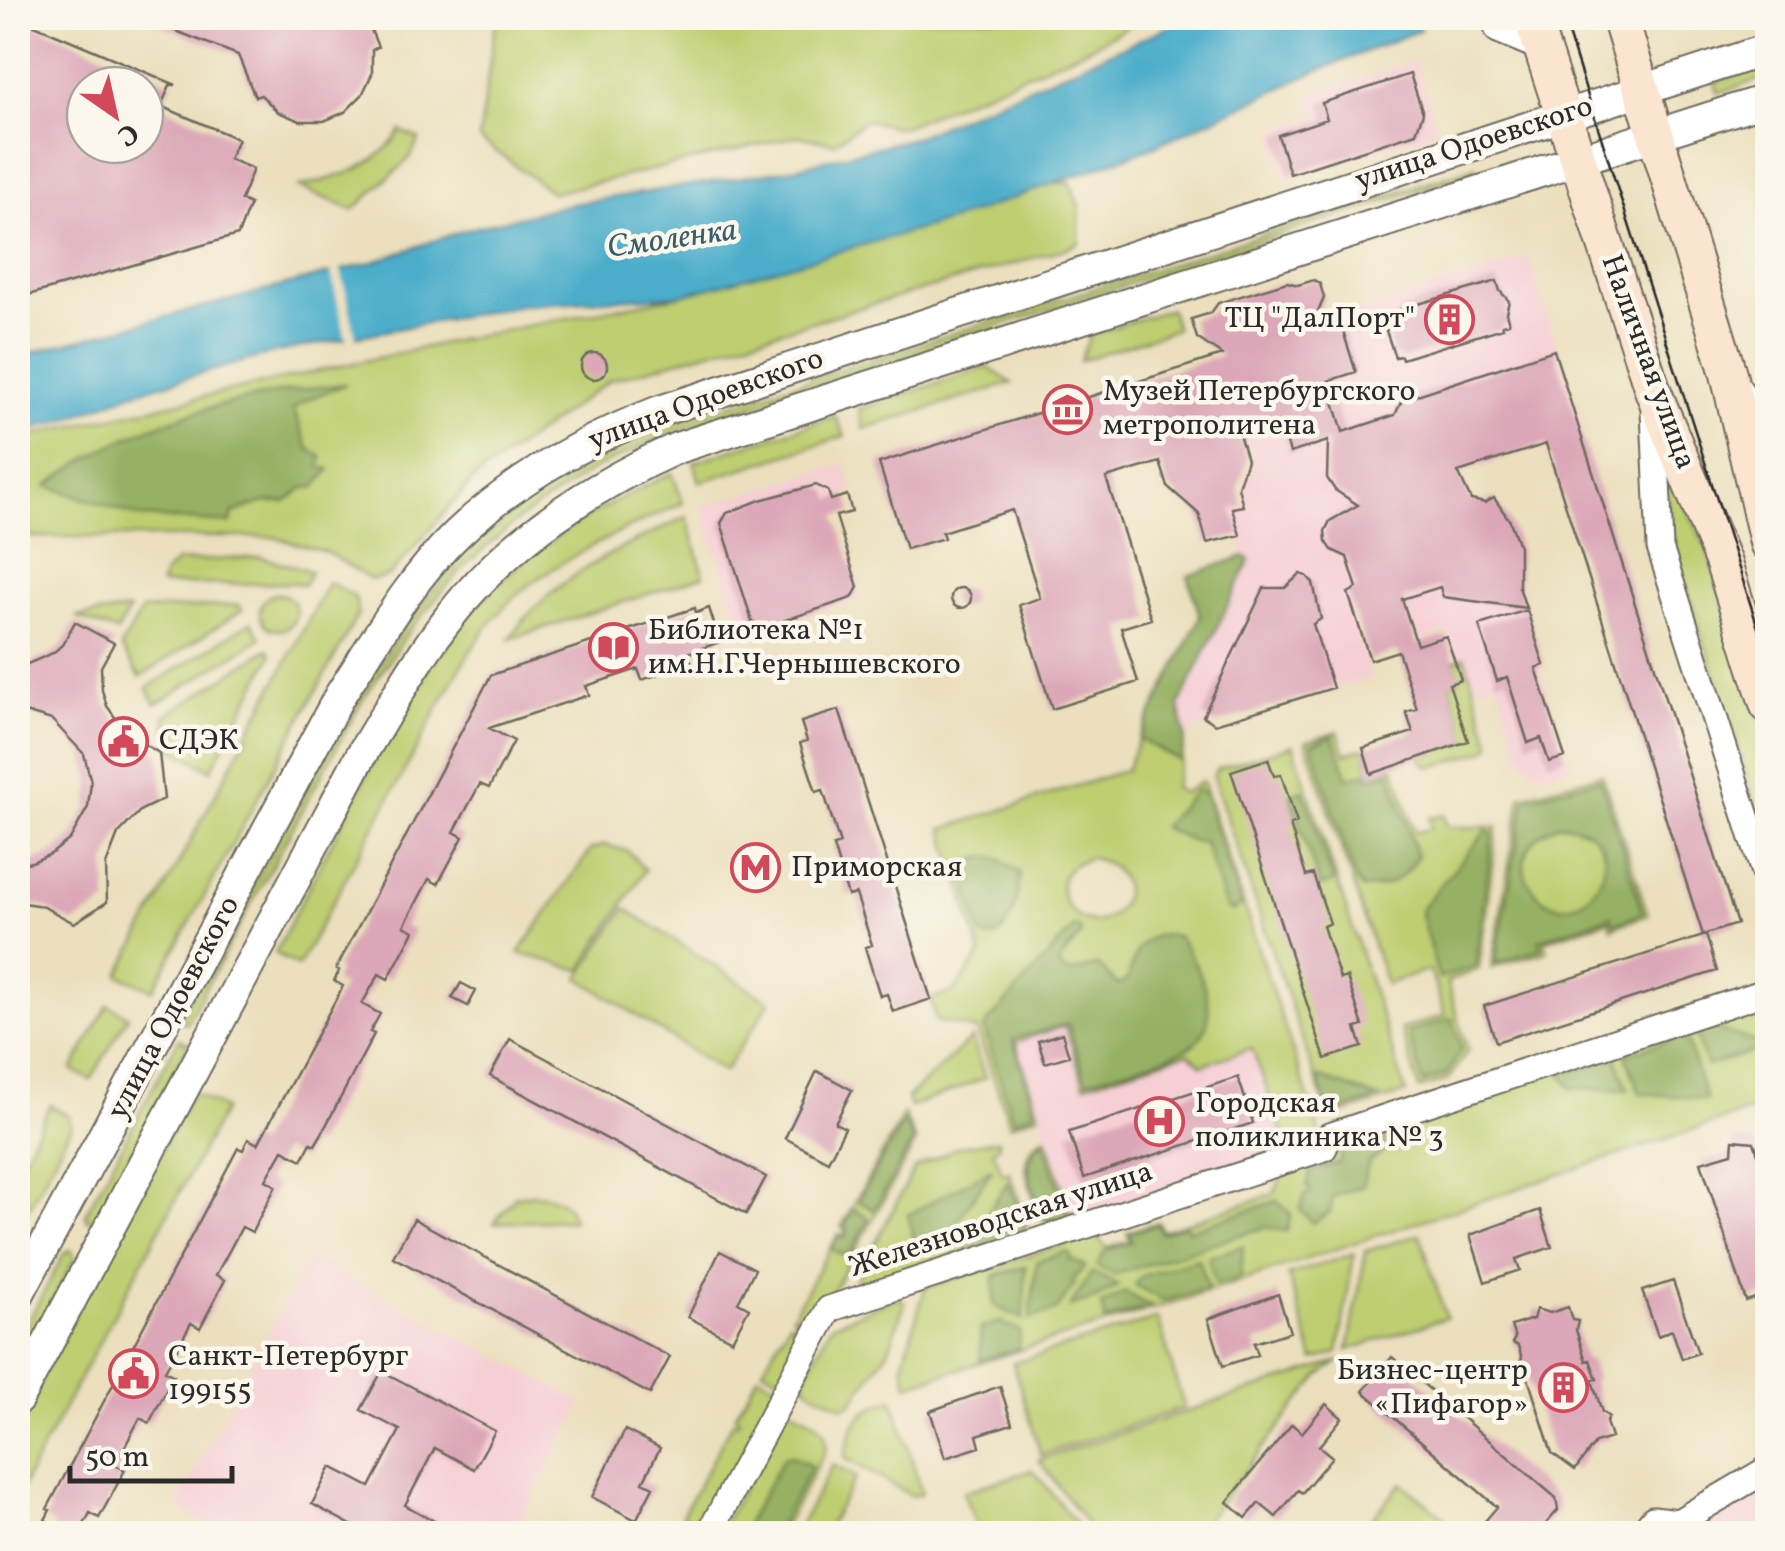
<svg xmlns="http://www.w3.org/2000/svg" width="1785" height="1551" font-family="Vollkorn,serif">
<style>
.built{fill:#f6cfd5}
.green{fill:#bece71;stroke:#747c4e;stroke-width:2.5;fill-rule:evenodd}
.forest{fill:#96b163;stroke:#606e47;stroke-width:2.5;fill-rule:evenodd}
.water{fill:#4badca;stroke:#3b6c7a;stroke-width:2.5}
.pier{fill:#ebdfbd}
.building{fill:#dca7b8;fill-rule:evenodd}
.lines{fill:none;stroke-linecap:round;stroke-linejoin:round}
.minor-casing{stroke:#6e6a5e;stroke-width:29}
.tertiary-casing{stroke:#6e6a5e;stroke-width:34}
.secondary-casing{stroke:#6e6a5e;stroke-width:39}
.minor{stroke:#fff;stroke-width:25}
.tertiary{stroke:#fff;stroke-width:30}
.secondary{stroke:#fce5d0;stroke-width:35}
.tram{stroke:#2b2b2b;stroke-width:2.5}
.labels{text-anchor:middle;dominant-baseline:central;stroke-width:9;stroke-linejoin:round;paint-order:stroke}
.street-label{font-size:30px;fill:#2b2b2b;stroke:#fbf7ec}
.poi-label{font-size:30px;fill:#2b2b2b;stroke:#fbf7ec;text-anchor:start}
.water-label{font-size:32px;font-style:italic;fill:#385f6b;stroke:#fbf7ec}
</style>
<rect width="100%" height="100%" fill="#fbf7ec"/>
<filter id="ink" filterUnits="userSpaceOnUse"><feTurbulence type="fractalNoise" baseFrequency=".01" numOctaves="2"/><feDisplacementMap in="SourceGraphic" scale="20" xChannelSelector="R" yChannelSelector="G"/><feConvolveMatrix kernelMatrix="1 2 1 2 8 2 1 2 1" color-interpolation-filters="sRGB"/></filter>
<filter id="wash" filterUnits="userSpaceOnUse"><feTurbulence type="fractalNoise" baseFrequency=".0048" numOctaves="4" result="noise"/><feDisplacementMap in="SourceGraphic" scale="40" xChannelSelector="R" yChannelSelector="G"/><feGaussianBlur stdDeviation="2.25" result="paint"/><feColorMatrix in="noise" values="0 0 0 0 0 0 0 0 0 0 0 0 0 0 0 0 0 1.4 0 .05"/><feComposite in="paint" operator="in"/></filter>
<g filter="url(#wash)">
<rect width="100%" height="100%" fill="#ebdfbd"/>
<path class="built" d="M1415 61 1438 131 1288 179 1272 132 1316 116 1309 96Z
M1529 258 1583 432 1385 496 1466 488 1471 500 1485 503 1494 498 1510 521 1519 546V587L1544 665 1539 668 1570 767 1545 773 1534 771 1520 755 1497 681 1467 691 1448 633 1418 642 1402 593 1350 610 1371 678 1196 729 1185 737 1179 705 1250 560 1245 556 1232 508 1247 504 1243 490 1253 460 1245 435 1281 424 1290 453 1339 421 1327 381 1356 372 1339 317Z
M844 464 852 489 831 501 862 598 744 635 701 507Z
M1065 1026 1084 1085 1188 1053 1202 1064 1252 1048 1288 1147 1073 1218 1016 1042Z
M309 1257 583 1402 513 1533H225L176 1507Z
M1767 1489V1533H1696Z"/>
<path class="green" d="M496 18H1143L1088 48 900 128 866 120 834 143 797 136 553 193 479 139Z
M1767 66V77L1718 93 1715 82Z
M401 131 419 139 411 157 353 210 299 187C341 177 376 168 401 131Z
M1475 167 1477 171 678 430 595 468 519 519 465 565 410 629 361 702 186 1023 179 1020 355 700 404 626 458 559 515 511 590 461 679 421Z
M1070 182 1079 206V243L1068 248 610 380 474 479 389 576 371 580 326 552 273 537H18V438L471 337 682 295 1051 184Z
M1170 309 1176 329 1080 361 1090 335Z
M987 367 1012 383 863 429 859 409Z
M835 416 845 436 700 482 694 462Z
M672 473 683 503C631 526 546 564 506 605 468 645 444 698 418 746 378 820 338 893 298 966L275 953C301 901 328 849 355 798 393 723 433 647 493 588 543 538 609 503 672 473Z
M1671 474 1707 549 1767 741V838L1674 549 1666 491Z
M687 517 704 576 510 639C547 580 624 545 687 517Z
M261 557 311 571 304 585 293 583 161 585 164 573 177 562Z
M329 582 355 597 358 614 153 990 119 975Z
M260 612a18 18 0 1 1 36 0a18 18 0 1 1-36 0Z
M239 605 242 610 140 677 121 647 142 610Z
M129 610 117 632 76 617Z
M251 622 261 638 156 704 147 688Z
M268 649 272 655 211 770 170 747 165 716Z
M1465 657 1491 745 1484 751 1432 767 1425 765 1421 756 1467 741 1449 684 1460 680 1454 661Z
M1338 731 1345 754 1363 748 1371 774 1394 767 1415 833 1431 828 1429 818 1444 815 1447 827H1497L1479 969 1447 982 1468 1050 1448 1080 1419 1089 1401 1029 1445 1015 1430 970 1386 984 1306 741Z
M1139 739 1181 761 1174 788 1184 793 1202 781 1321 1136 1288 1147 1252 1048 1202 1065 1188 1053 1084 1085 1065 1026 1016 1042 1039 1114 1010 1125 977 1030 936 1021 931 999 955 991 981 954 943 829 1126 770ZM1091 858C1115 862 1136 886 1118 909 1082 953 1027 871 1091 858Z
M1293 745 1406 1093 1329 1118 1213 777 1217 769Z
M1602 774 1648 915 1612 928 1609 920 1544 941 1547 951 1491 968 1521 796Z
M605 845 628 851 645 870 581 970 519 953 591 849Z
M625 908 770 1002 724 1072 579 978Z
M1767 998V1105L1220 1288 908 1385 903 1364 925 1288 1094 1235 1107 1248 1129 1241 1127 1232 1158 1222 1162 1231 1274 1194 1285 1170 1334 1155 1337 1143Z
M108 1005 128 1016 91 1080 72 1070Z
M972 1038 985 1078 910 1107 907 1098Z
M179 1039 188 1043 97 1218 87 1220 86 1213Z
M192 1092 224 1109 18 1494V1418Z
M50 1105 69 1116 71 1126 18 1229V1169Z
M904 1114 916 1142 783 1379 763 1369 789 1322 793 1324 796 1319 792 1316 838 1234 843 1236 845 1230 841 1227Z
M1046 1137 1073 1218 1053 1224 1041 1218C1032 1191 1010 1153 1046 1137Z
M998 1140 999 1146 993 1150 1003 1174 1009 1172 1027 1223 1025 1236 851 1289 915 1168 960 1146Z
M534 1194C555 1196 567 1199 573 1220L494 1223 516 1196Z
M1420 1234 1446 1318 1348 1350 1366 1251Z
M71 1250 75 1258 18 1365V1341L65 1252Z
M1354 1254 1338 1353 1314 1360 1288 1275Z
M898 1297 905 1303 889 1349 852 1403 844 1407 809 1389 803 1380 831 1325Z
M1158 1318 1184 1408 1041 1455 1013 1363Z
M1340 1361 1319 1376 1196 1533H1093L1039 1460Z
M758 1375 781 1387 701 1533 671 1534 679 1520 684 1521 685 1517 682 1515 733 1421 738 1422 739 1419 735 1416Z
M893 1399 922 1493 912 1496 845 1458C851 1424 859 1409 893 1399Z
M787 1407C807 1418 832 1424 825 1451L780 1533 718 1534Z
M833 1465 856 1477 824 1533H799L796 1532Z
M1033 1470 1083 1533 987 1534 978 1529 963 1492Z
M1402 1483 1447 1520 1436 1533H1371L1364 1528Z"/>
<path class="forest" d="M346 384 308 399 293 409 309 449 322 457 320 467 330 469 315 487 303 488 286 502H264L233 513 231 523 140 517 47 486C134 419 239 395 346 384Z
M1245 556 1250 560 1246 568 1179 705 1185 737 1181 761 1139 739 1200 617 1188 576Z
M1333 735 1348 778 1367 772 1369 779 1390 772 1417 856C1404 879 1389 888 1362 889L1355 878 1312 744Z
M1600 779 1643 913 1614 924 1611 916 1539 940 1542 948 1495 964 1525 799ZM1561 824C1651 832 1582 948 1534 890 1511 863 1532 832 1561 824Z
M1197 789 1205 794 1242 905 1232 911 1226 908 1204 842 1192 841 1162 827Z
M1303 790 1334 882 1320 887 1290 795Z
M1487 830 1492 833 1476 966 1439 979 1421 915 1423 906Z
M987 856 999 859 1020 873C1019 894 1012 930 992 938L981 935 965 881 966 863Z
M1075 926 1079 927 1081 934 1060 961V967L1070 973 1098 965 1118 985 1128 979C1135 952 1142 929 1177 936 1196 959 1225 1016 1196 1042 1181 1057 1110 1073 1086 1081L1068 1024 1013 1039 1035 1112 1013 1120 984 1027Z
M1452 1018 1462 1048 1446 1075 1423 1083 1408 1032Z
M1708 1026 1767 1046V1047L1707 1066 1694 1030Z
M1685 1035 1706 1099 1640 1093 1625 1054Z
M1616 1057 1628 1090 1571 1088 1561 1073Z
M1318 1077 1379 1098 1330 1114Z
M904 1121 913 1141 874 1210 858 1201Z
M1382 1134 1385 1137V1151L1369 1162 1362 1186 1333 1197 1330 1212 1313 1223 1300 1210 1305 1194H1309L1310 1188 1307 1187 1311 1171 1340 1162 1343 1148Z
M1044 1141 1068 1216 1053 1221 1043 1217C1035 1192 1016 1158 1044 1141Z
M993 1168 943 1243 915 1246 908 1215Z
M1008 1181 1025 1227 1017 1237 962 1253Z
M1277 1201 1291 1214 1287 1231 1265 1227 1114 1275 1097 1266 1105 1251 1132 1242 1129 1233 1157 1224 1161 1233 1186 1225 1188 1230Z
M854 1209 869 1219 847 1258 831 1249 838 1237 844 1239 848 1230 844 1227Z
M1243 1246 1241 1277 1216 1285 1208 1257Z
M1066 1252 1071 1256 1070 1260 1085 1266 1072 1281 1075 1284 1057 1310 1030 1319 1037 1261Z
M1198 1259 1208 1288 1164 1301 1135 1285 1142 1276Z
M1026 1266 1023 1319 994 1306V1276Z
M1092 1272 1118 1285 1097 1298 1070 1307Z
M1125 1292 1151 1306 1105 1321 1101 1305Z
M1000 1322 1020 1331 1018 1349 980 1360 981 1328Z
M792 1456 812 1466 775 1533H741L784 1457Z"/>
<path class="water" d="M1189 18H1417L1420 30 1317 71 1150 148 953 220 682 295 521 305 277 352 132 393 62 421 18 432V356L373 262 465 230 571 204 786 170 913 138Z"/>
<path class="pier" d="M340 266 357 342 347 344 330 268Z"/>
<g id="blocks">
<path class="building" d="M18 18 176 85H170L161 106 238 139 229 159 253 169 241 200 250 204 238 235 18 298ZM85 85H145V145H85Z
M142 18H353L363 28 369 25 378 47 372 50V74L362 95 345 112 324 121H300L278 112 261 95 255 97 238 55Z
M1410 74 1423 113 1416 133 1290 174 1278 135 1327 119 1322 103Z
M1314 280 1320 284 1324 298 1312 326 1339 318 1356 372 1328 381 1343 432 1395 415 1402 400 1554 350 1737 924 1703 935 1546 444 1458 472 1471 500 1485 503 1494 498 1510 521 1519 546V587L1526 608 1443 597 1440 587 1402 599 1417 645 1446 636 1461 680 1449 684 1468 741 1371 774 1363 748 1413 732 1406 712 1417 709 1398 651 1370 660 1348 593 1357 588 1347 557 1332 550 1326 541 1325 531 1330 521 1358 505 1335 490 1327 478 1328 441 1290 453 1281 424 1240 437 1247 460 1238 487 1243 506 1232 508 1240 535 1207 543 1199 514 1168 487 1160 462 1106 478 1151 619 1121 628 1138 682 1052 709 1019 605 1040 598 1012 510 942 532 944 538 906 549 879 463 1222 355 1197 338 1191 319 1211 313 1218 303 1287 282 1298 285Z
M1497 281 1500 291 1509 301 1506 313 1509 323 1502 325 1503 328 1402 359 1401 356 1395 357 1386 331 1401 309Z
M581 366a13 13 0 1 1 26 0a13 13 0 1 1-26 0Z
M816 485 828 491 831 500 847 495 852 512 836 516 858 587 852 598 764 627 752 621 721 523 727 513 760 500Z
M1300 574 1307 576 1313 583 1321 619 1313 624 1333 688 1215 724 1203 716 1264 588H1285Z
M951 598a10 10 0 1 1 20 0a10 10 0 1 1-20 0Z
M695 608 696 613 709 608 720 642 688 653 692 663 642 680 638 669 586 686 589 695 489 728 514 741 489 788 480 784 454 832 463 837 438 884 429 879 404 926 414 931 388 979 379 974 362 1004 380 1014 370 1032 374 1034 321 1135 315 1145 311 1143 302 1160 283 1150 266 1180 276 1186 252 1232 242 1227 216 1275 225 1280 200 1328 191 1323 165 1371 174 1376 149 1423 140 1418 115 1465 125 1470 99 1518 90 1513 79 1534H50L54 1525 45 1520 50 1510 47 1509 238 1148 243 1150 248 1139 258 1144 343 986 334 981 339 971 336 969 491 675Z
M1527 610 1544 665 1536 668 1565 757 1549 762 1541 738 1528 743 1507 677 1497 681 1479 625Z
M75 622 114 643 101 667 102 690 107 706 126 733 159 753 164 799 141 810 118 834 106 865 107 902 74 923 42 906 18 902V864L32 862 51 854 70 839 88 807 91 782 84 754 52 720 18 710V668L53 653 62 645Z
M839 710 931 999 893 1012 887 994 880 996 865 947 872 945 856 894 848 896 833 846 840 844 823 790 816 792 800 743 807 741 801 722Z
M1268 759 1274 776 1281 774 1297 823 1290 825 1306 876 1313 874 1330 923 1323 926 1340 979 1347 977 1363 1026 1356 1028 1362 1047 1325 1059 1231 771Z
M1706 935 1717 971 1496 1042 1484 1006Z
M461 983 476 991 468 1006 452 998Z
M1062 1033 1069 1056 1045 1063 1038 1041Z
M510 1039 766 1177 746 1214 490 1076Z
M817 1071 852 1090 835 1123 845 1128 828 1161 785 1138Z
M1238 1077 1253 1123 1084 1178 1069 1132Z
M1733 1140 1754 1142 1768 1184V1294L1746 1301 1701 1162 1732 1153Z
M1540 1210 1552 1247 1516 1259 1520 1270 1485 1282 1470 1235Z
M414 1219 670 1357 650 1394 393 1257Z
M720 1251 755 1269 738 1302 749 1308 732 1340 688 1317Z
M1673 1281 1698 1353 1682 1359 1672 1330 1658 1336 1642 1291Z
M1278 1294 1290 1332 1254 1343 1258 1355 1223 1366 1208 1319Z
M1568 1307 1572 1320 1578 1321 1576 1330 1586 1361 1590 1360 1597 1379 1592 1380 1602 1412 1609 1417 1606 1422 1611 1438 1595 1443 1575 1470 1552 1453 1526 1372 1518 1369 1522 1358 1518 1346 1512 1343 1515 1338 1511 1326 1533 1319 1536 1309 1550 1313Z
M1392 1357 1556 1498 1558 1510 1537 1534H1474L1497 1507 1363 1391Z
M382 1371 495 1431 474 1469 435 1448 405 1505 458 1534H368L312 1504 331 1467 370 1487 400 1430 361 1410Z
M1000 1386 1012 1424 977 1435 980 1447 945 1458 930 1411Z
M1326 1404 1342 1418 1319 1446 1332 1457 1302 1493 1298 1490 1276 1517 1259 1503 1246 1518 1227 1502 1292 1424 1302 1433Z
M625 1430 660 1448 643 1482 653 1487 636 1520 592 1497Z"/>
</g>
</g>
<g filter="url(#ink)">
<use href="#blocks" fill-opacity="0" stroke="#6e6a5e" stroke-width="2.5"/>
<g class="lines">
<defs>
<path id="minor" d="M1494 18 1498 30 1541 48
M1739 389 1768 436
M1654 411 1660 548 1768 885
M709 1534 829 1309 1324 1148 1329 1136 1768 991
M1641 1534 1653 1519 1678 1522 1768 1469"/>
<path id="tertiary" d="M18 1295 340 695C375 641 410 579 457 534 515 479 583 441 657 412L1768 49
M18 1399 364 750C392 704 418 657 451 615 509 540 592 486 677 448L1768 99"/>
<path id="secondary" d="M1532 18 1653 391 1723 562 1768 705
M1620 18 1728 372 1768 544"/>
</defs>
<use href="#minor" class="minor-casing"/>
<use href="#tertiary" class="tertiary-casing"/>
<use href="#secondary" class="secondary-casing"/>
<use href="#minor" class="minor"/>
<use href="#tertiary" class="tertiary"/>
<use href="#secondary" class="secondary"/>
<path class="tram" d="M1563 18 1768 659"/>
</g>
</g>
<defs>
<symbol id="building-ring" viewBox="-11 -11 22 22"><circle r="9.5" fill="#fbf7ec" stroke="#d1495b" stroke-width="1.5"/><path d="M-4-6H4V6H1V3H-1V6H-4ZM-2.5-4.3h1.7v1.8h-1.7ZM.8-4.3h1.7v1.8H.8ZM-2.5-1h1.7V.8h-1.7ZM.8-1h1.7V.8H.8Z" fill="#d1495b"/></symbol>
<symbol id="museum-ring" viewBox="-11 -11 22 22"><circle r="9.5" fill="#fbf7ec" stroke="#d1495b" stroke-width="1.5"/><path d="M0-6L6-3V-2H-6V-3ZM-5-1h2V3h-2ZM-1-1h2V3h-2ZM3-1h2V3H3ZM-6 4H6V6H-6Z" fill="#d1495b"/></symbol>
<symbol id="library-ring" viewBox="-11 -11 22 22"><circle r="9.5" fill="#fbf7ec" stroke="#d1495b" stroke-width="1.5"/><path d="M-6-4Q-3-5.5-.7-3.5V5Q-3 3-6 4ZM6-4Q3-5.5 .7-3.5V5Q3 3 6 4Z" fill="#d1495b"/></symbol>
<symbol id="civic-ring" viewBox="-11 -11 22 22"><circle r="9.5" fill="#fbf7ec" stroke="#d1495b" stroke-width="1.5"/><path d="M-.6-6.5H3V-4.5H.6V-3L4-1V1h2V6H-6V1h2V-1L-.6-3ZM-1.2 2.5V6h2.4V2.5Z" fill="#d1495b"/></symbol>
<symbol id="metro-ring" viewBox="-11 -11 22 22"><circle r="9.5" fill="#fbf7ec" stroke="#d1495b" stroke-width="1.5"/><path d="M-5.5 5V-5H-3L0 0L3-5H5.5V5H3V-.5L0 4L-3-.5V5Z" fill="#d1495b"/></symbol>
<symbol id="hospital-ring" viewBox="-11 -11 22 22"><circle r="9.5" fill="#fbf7ec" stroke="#d1495b" stroke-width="1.5"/><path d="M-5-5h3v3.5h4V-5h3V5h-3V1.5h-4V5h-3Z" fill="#d1495b"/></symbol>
</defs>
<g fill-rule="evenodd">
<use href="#building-ring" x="1422" y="292" width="55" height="55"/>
<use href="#museum-ring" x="1040" y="382" width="55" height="55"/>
<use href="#library-ring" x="586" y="620" width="55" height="55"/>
<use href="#civic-ring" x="96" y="714" width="55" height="55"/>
<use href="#metro-ring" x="728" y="840" width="55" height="55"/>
<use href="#hospital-ring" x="1132" y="1094" width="55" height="55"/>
<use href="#civic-ring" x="106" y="1346" width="55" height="55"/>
<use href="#building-ring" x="1536" y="1360" width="55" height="55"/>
</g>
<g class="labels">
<g class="street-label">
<text transform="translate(1474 144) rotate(-18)">улица Одоевского</text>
<text transform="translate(1648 362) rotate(70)">Наличная улица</text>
<text transform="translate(706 400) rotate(-20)">улица Одоевского</text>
<text transform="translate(174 1008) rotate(-62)">улица Одоевского</text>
<text transform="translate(1001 1220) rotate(-18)">Железноводская улица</text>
</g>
<g class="poi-label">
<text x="1415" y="319" text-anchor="end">ТЦ "ДалПорт"</text>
<text x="1103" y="392">Музей Петербургского<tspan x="1103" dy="34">метрополитена</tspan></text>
<text x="648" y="631">Библиотека №1<tspan x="648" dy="34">им.Н.Г.Чернышевского</tspan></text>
<text x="159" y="741">СДЭК</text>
<text x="791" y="868">Приморская</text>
<text x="1195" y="1104">Городская<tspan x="1195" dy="34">поликлиника № 3</tspan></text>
<text x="168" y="1357">Санкт-Петербург<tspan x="168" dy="34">199155</tspan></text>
<text x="1528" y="1371" text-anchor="end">Бизнес-центр<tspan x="1528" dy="34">«Пифагор»</tspan></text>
</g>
<g class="water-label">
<text transform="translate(672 240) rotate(-8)">Смоленка</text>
</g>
</g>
<rect width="1785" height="1551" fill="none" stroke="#fbf7ec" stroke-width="60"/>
<g transform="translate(115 115) rotate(146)"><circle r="48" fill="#fbf7ec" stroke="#a8a59f" stroke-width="2.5"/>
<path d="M0-8L18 38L0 25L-18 38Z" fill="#d1495b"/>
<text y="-15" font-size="28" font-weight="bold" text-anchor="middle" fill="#2b2b2b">С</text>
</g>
<path d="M70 1466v15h162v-15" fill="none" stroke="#2b2b2b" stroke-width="5"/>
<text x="85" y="1466" font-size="30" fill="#2b2b2b" stroke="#fbf7ec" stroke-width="8" paint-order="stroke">50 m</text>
</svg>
